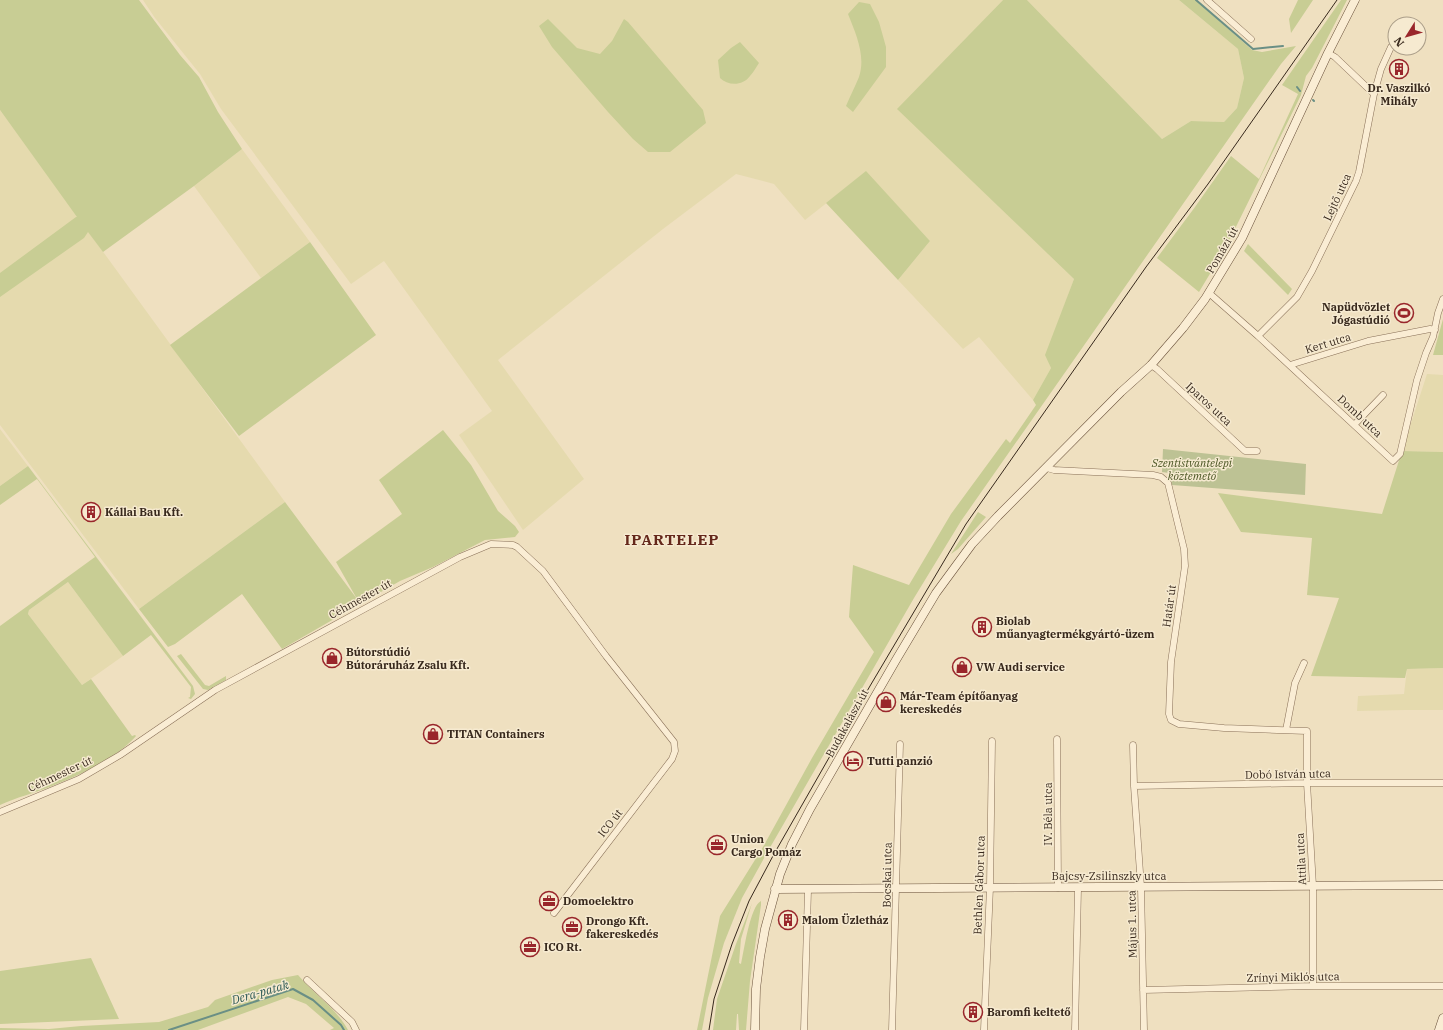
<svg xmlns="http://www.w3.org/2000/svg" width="1443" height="1030" font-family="'IBM Plex Serif',serif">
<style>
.farmland{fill:#e5daae}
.green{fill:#c8cd94}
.cemetery{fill:#bdc294}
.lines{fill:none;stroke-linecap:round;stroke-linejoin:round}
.stream{stroke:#6a8f85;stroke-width:2}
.street-casing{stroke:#897058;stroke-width:7}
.secondary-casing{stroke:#6a513b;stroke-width:9}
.street{stroke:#faedd4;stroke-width:6}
.secondary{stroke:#faedd4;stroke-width:8}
.tram{stroke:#38291d;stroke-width:1}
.labels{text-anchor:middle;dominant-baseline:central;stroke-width:3;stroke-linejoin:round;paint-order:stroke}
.poi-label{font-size:11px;font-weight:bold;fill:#38291d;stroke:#f6ead0;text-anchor:start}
.street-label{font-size:11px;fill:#38291d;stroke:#f6ead0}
.park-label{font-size:11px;font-style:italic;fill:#4a5523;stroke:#f6ead0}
.water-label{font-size:12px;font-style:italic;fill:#2b5854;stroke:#f6ead0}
.district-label{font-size:15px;font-weight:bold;letter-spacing:1px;fill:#65281b;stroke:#f6ead0}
</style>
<rect width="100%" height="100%" fill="#efe0c0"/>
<path class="farmland" d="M143 0H1003L898 109 1074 279 1046 355 1051 368 1033 400 979 337 963 349 898 280 930 241 866 172 805 220 774 184 736 174 663 229 498 360 584 479 523 530 459 435 492 411 384 261 351 284 221 109 200 74 155 18Z
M1027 0H1179L1238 49 1244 78 1237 108 1224 122 1191 121 1162 139Z
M0 110 285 502 139 609 0 425Z
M242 149 310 242 261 278 194 186Z
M1427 374 1443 375V452L1402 451Z
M0 429 28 466 0 486Z
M68 582 123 656 82 685 28 614 29 610Z
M1443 668V710H1405L1357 711 1358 696 1404 694 1407 669Z"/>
<path class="green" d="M0 0H139L180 55 199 77 218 112 242 149 194 186 103 252 88 232 84 238 0 297V273L76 217H77L0 110Z
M1003 0H1027L1162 139 1191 121 1224 122 1237 108 1244 78 1238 49 1179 0H1196L1252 50 1262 52 1296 46 1281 64 961 521 914 598 768 851 742 898 724 943 708 998 702 1030H697L720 916 763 847 812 758 874 652 849 617 853 565 909 585 951 514 1006 439 1010 443 1036 405 1033 400 1051 368 1045 355 1074 279 897 109Z
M1298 0H1313L1291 33 1289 19Z
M1341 0H1347L1312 68 1306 76 1301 95 1226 247 1199 292 1157 258 1195 207 1231 156 1259 179 1298 94 1282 85Z
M859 2 870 4 879 22 886 47V67L853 112 846 106C850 96 855 87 859 77 866 56 856 34 848 14Z
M548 19 577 48 600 54 612 41 624 19 628 22 703 110 706 123 670 152H648L633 139 608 112 552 47 539 26Z
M740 42 759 63C756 67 754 72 750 76 743 86 728 86 720 78L718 60 731 48Z
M866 171 930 241 898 280 826 203Z
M310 242 376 335 239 436 170 345Z
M1248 244 1292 289 1288 295 1244 251Z
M1443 319V355H1433Z
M443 430 471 465 498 511 515 526 519 532 515 537 485 540 433 567 400 581 282 649 242 594 175 644 168 647 139 609 285 502 357 599 336 562 402 514 379 480Z
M1402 451 1443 452V668L1407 669 1405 678 1311 676 1339 598 1307 595 1312 538 1241 532 1218 493 1382 514Z
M28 466 193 686 195 694 191 699 188 698 190 697 191 687 151 635 123 656 68 582 29 610 28 614 82 685 91 679 132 736 135 735 136 736C116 759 80 775 52 786 35 793 17 797 0 805V626L95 557 37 479 0 505V486Z
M978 512 986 517 958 549 951 554Z
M181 654 205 685 209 686 226 676V680L208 690 203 689 177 656Z
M761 901V905L750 981 746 1030H739L738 1014H737L736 1030H713L717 999 736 944 752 903 741 939 739 963 741 964C744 951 750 906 761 901Z
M91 958 119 1019 0 1024V971Z
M298 975C314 994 336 1008 348 1030H330L334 1028 306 1004 288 997 198 1030H0V1028L49 1029 81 1026 159 1022 208 1007 215 1000 272 980Z"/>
<path class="cemetery" d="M1163 449 1306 464 1305 495 1172 485 1169 473 1162 472Z"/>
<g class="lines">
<path class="stream" d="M1196 0 1253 49 1283 46
M1297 87 1300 91
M1313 100 1314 101
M169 1030 293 989 313 1000 341 1025 344 1030"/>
<defs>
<path id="street" d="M1207 0 1251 39
M1328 53 1335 57 1374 94
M1209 293 1258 336 1393 461 1400 454 1417 380 1426 353 1433 337 1438 313 1443 299
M1258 336 1297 297 1312 271 1356 181 1359 172 1374 94 1381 69 1391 47
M1151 365 1157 369 1245 451H1257
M1290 365 1368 341 1430 329 1435 330
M1354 425 1383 395
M1047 468 1054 470 1153 475 1161 477 1168 483 1184 549 1185 566 1171 662 1169 714 1171 720 1179 724 1224 728 1307 731V783L1313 886V986
M1286 730 1295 683 1304 663
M1057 739 1058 888
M1133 745 1134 786 1141 887 1144 1030
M1134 786 1307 783H1443
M0 812 79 779 120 755 215 690 460 557 491 544 513 545 517 547 543 571 606 656 674 742 675 751 672 759 554 913
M307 980 352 1022 356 1030
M1143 990 1313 986H1443
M804 1030 808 890
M892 1030 900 744
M984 1030 990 887 992 741
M1075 1030 1078 888"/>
<path id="secondary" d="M775 889 1443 885
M755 1030 756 989 760 957 765 929 780 874 792 844 810 809 896 660 936 593 972 544 998 516 1121 392 1151 365 1183 328 1205 299 1242 238 1328 53 1355 0
M1439 1030 1443 1018"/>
</defs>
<use href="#street" class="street-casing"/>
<use href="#secondary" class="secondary-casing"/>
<use href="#street" class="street"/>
<use href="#secondary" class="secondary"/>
<path class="tram" d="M709 1030 714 999 732 944 749 901 774 854 870 686 966 524 1146 267 1208 184 1337 0"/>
</g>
<defs>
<symbol id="building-ring" viewBox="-11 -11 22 22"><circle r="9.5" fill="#f6ead0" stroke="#99262b" stroke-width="1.5"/><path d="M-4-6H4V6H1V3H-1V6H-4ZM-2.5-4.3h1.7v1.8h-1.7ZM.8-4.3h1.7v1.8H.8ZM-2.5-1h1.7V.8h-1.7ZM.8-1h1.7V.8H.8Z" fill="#99262b"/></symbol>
<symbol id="stadium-ring" viewBox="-11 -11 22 22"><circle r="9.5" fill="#f6ead0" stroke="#99262b" stroke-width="1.5"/><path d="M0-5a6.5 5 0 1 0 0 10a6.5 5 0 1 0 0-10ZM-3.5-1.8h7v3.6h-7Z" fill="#99262b"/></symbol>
<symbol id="shop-ring" viewBox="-11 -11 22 22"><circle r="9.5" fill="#f6ead0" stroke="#99262b" stroke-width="1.5"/><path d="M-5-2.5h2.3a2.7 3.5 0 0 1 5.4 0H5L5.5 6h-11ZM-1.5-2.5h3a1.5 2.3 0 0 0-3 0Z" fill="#99262b"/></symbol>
<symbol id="hotel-ring" viewBox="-11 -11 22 22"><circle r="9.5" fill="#f6ead0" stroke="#99262b" stroke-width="1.5"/><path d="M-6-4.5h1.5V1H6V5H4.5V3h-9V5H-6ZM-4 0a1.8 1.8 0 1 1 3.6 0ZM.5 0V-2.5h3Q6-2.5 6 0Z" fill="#99262b"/></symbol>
<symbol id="office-ring" viewBox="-11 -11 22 22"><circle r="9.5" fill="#f6ead0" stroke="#99262b" stroke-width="1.5"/><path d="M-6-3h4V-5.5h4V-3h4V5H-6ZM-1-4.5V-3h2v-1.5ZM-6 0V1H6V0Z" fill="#99262b"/></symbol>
</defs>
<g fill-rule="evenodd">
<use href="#building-ring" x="1388" y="58" width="22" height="22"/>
<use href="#stadium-ring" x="1393" y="302" width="22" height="22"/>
<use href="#building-ring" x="80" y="501" width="22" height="22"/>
<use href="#building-ring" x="971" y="616" width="22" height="22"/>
<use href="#shop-ring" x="321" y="647" width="22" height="22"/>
<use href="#shop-ring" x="951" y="656" width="22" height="22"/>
<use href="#shop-ring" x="875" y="691" width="22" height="22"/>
<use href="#shop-ring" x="422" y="723" width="22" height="22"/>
<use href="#hotel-ring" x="842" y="750" width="22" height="22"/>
<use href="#office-ring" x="706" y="834" width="22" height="22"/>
<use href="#office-ring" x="538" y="890" width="22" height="22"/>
<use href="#building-ring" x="777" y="909" width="22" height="22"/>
<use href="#office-ring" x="561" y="916" width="22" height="22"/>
<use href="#office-ring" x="519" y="936" width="22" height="22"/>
<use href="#building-ring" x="962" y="1001" width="22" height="22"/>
</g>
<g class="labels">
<g class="poi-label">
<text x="1399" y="88" text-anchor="middle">Dr. Vaszilkó<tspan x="1399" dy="13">Mihály</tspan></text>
<text x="1390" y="307" text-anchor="end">Napüdvözlet<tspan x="1390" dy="13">Jógastúdió</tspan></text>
<text x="105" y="512">Kállai Bau Kft.</text>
<text x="996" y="621">Biolab<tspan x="996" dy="13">műanyagtermékgyártó-üzem</tspan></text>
<text x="346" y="652">Bútorstúdió<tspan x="346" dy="13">Bútoráruház Zsalu Kft.</tspan></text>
<text x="976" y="667">VW Audi service</text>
<text x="900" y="696">Már-Team építőanyag<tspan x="900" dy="13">kereskedés</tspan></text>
<text x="447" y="734">TITAN Containers</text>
<text x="867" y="761">Tutti panzió</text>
<text x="731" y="839">Union<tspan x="731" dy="13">Cargo Pomáz</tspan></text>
<text x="563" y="901">Domoelektro</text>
<text x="802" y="920">Malom Üzletház</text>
<text x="586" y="921">Drongo Kft.<tspan x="586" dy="13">fakereskedés</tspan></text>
<text x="544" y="947">ICO Rt.</text>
<text x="987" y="1012">Baromfi keltető</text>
</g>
<g class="street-label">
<text transform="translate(1337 197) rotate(-65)">Lejtő utca</text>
<text transform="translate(1222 250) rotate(-60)">Pomázi út</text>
<text transform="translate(1328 343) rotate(-17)">Kert utca</text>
<text transform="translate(1209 404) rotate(43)">Iparos utca</text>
<text transform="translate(1360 416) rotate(43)">Domb utca</text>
<text transform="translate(360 599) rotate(-29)">Céhmester út</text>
<text transform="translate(1169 606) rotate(-82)">Határ út</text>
<text transform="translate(847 723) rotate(-61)">Budakalászi út</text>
<text transform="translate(60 774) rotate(-25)">Céhmester út</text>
<text transform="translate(1288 774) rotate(-1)">Dobó István utca</text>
<text transform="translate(1048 814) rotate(-90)">IV. Béla utca</text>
<text transform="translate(610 823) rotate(-52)">ICO út</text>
<text transform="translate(1301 859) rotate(-93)">Attila utca</text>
<text transform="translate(887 875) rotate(-89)">Bocskai utca</text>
<text x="1109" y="876">Bajcsy-Zsilinszky utca</text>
<text transform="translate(979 885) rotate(-88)">Bethlen Gábor utca</text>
<text transform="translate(1132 924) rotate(-91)">Május 1. utca</text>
<text transform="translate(1293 977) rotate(-1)">Zrínyi Miklós utca</text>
</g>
<g class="park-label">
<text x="1192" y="463">Szentistvántelepi<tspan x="1192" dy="13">köztemető</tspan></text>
</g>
<g class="water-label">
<text transform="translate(260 992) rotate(-16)">Dera-patak</text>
</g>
<g class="district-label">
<text x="672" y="539">IPARTELEP</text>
</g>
</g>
<g transform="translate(1407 36) rotate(233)"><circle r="19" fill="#f6ead0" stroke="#aa9d88"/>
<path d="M0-3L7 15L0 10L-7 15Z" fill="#99262b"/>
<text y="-6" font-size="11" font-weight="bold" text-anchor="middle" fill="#38291d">N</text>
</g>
</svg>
